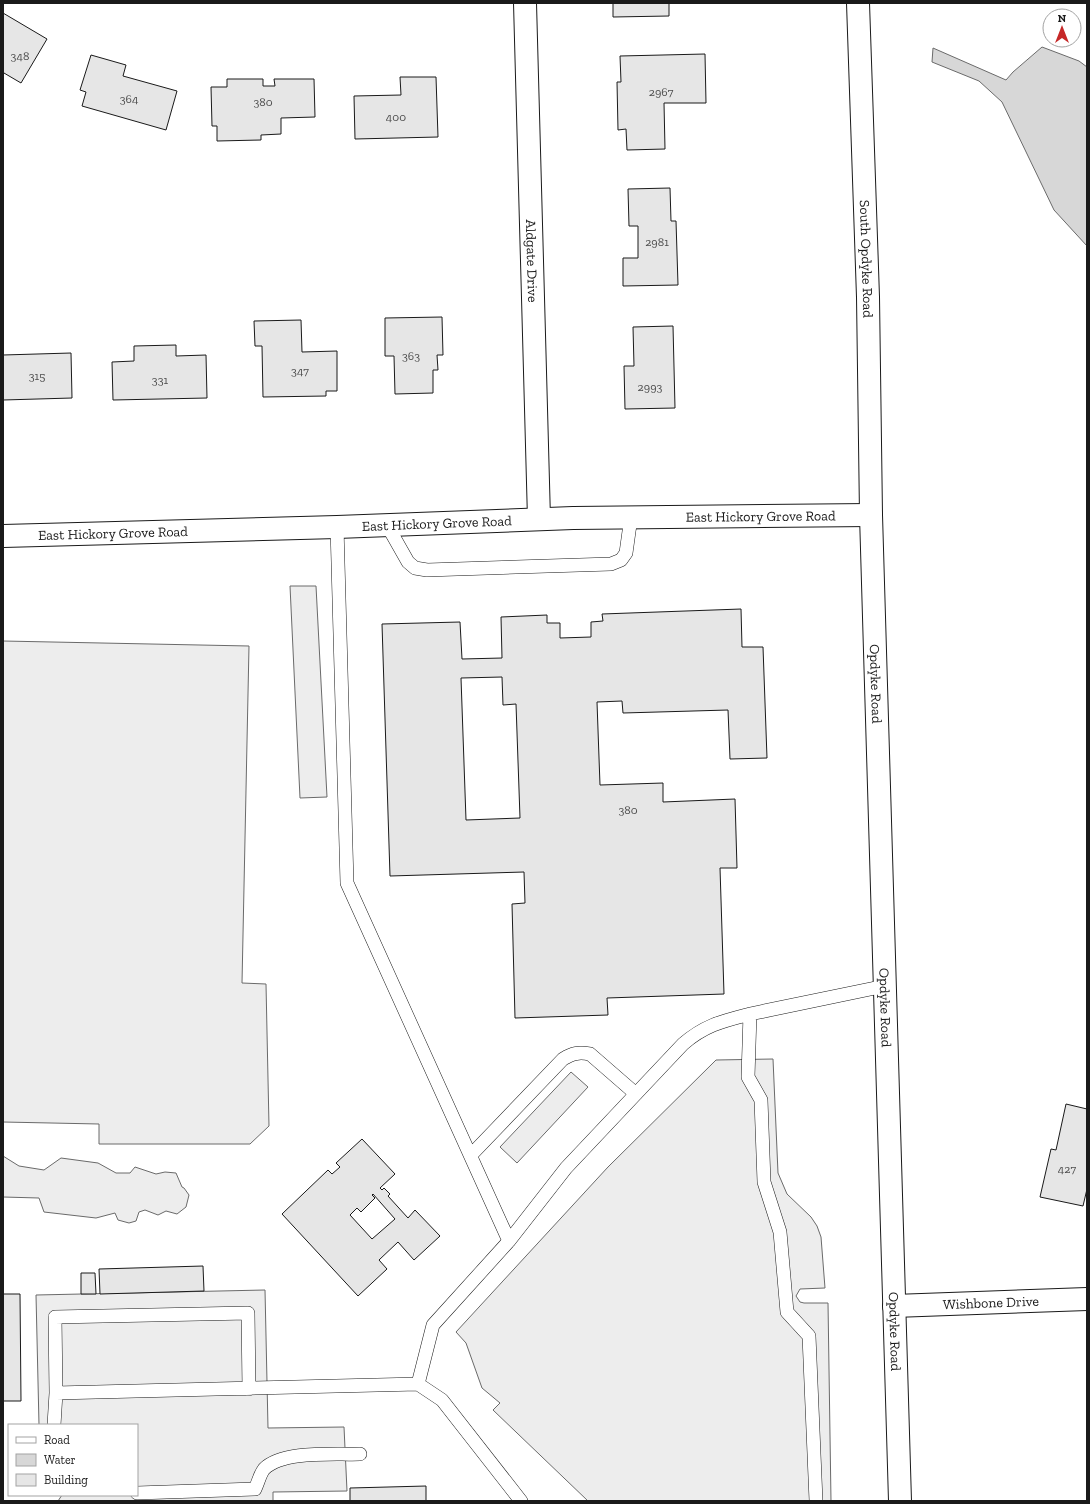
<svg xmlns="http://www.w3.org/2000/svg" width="1090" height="1504" font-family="'Zilla Slab',serif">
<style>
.built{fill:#ededed;stroke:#6a6a6a}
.water{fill:#d7d7d7;stroke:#6a6a6a}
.building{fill:#e6e6e6;stroke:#1a1a1a;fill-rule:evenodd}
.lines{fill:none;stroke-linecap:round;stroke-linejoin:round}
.lane-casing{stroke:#1a1a1a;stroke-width:14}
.street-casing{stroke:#1a1a1a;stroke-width:24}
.secondary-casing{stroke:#1a1a1a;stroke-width:24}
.lane{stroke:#fff;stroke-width:13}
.street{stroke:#fff;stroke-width:22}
.secondary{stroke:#fff;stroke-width:22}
.labels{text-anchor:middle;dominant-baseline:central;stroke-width:3;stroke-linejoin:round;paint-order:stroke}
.number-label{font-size:12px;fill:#4d4d4d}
.street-label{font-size:14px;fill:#1a1a1a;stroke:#fff}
</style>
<rect width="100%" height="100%" fill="#fff"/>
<path class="built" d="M290 586H316L327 797 300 798Z
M3 641 249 646 242 983 266 984 269 1126 250 1144H99V1124L3 1122Z
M773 1059 778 1173 787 1194 811 1217 817 1226 821 1237 825 1288 800 1289 796 1296 800 1302 804 1303H828L831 1501H588L493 1410 500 1403 482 1388 466 1343 456 1332 608 1167 716 1060Z
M571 1072 588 1087 517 1163 500 1147Z
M3 1156 19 1166 44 1170 61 1158 98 1163 116 1173H130L135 1167 156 1174 165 1172 176 1173 182 1187 184 1188 189 1195 186 1207 177 1214 166 1211 158 1215 145 1210 139 1212 136 1221 129 1223 118 1220 115 1213 96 1218 44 1212 39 1198 3 1197Z
M265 1290 268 1428 344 1427 347 1491 273 1492V1501H58L62 1495H137V1425H39L36 1295Z"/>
<path class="water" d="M1042 47 1079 61 1087 67V246L1054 210 1002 102 979 81 932 62 933 48 1006 80 1013 72Z"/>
<path class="building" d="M613 3H669V16L613 17Z
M3 13 47 39 21 83 4 73 3 75Z
M705 54 706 103H664L665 149 627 150 626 129 618 130 617 82H621L620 56Z
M91 55 126 65 123 76 177 91 166 130 82 106 86 92 80 90Z
M400 77H436L438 137 355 139 354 96 401 95Z
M227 79H263V86H275L274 79H314L315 117 281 118V134L261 135V140L217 141V126H212L211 87H227Z
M670 188 671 221H676L678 285 623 286V258H638V226H629L628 189Z
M442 317 443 355H437L438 370H433V393L395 394 394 356H385V318Z
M301 320 302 352 337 351V391H326V396L263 397 262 346H255L254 321Z
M673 326 675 408 625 409 624 366H634L633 327Z
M176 345V356L206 355 207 398 113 400 112 362 134 361V346Z
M71 353 72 398 3 400V355Z
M741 609 742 647H763L767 758 730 759 728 710 623 713 622 701 597 702 600 785 663 783V802L735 799 737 868H720L724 994 607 998 608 1015 515 1018 512 904 525 903 524 872 390 876 382 624 460 622 462 659 502 658 501 617 547 615V623H560V638L591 637V622L603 621 602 614ZM502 677 503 705 516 704 520 818 466 820 461 678Z
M1066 1104 1087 1109V1189L1083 1206 1040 1197 1051 1149 1056 1150Z
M362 1139 395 1174 380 1188 382 1190 384 1188 390 1194 388 1196 408 1218 415 1210 440 1236 414 1260 398 1242 379 1260 387 1269 358 1296 282 1214 328 1170 332 1174 340 1167 336 1163ZM373 1194 395 1219 372 1239 350 1215 357 1208 361 1212 375 1198 372 1195Z
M203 1266 204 1291 100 1294 99 1269Z
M81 1273H95L96 1294H81Z
M3 1294H20L21 1401H3Z
M426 1486V1501H350V1488Z"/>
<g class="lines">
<defs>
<path id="lane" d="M387 525 408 562 415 568 427 570 611 564 621 560 626 553 631 517
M337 527 347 883 509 1241
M471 1155 563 1059C573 1053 579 1052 590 1054L636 1094
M418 1384 433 1325 509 1241 566 1168 683 1044C705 1025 723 1021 750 1014
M249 1389 248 1313 55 1317 56 1393 418 1384 442 1400 521 1501
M54 1425 56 1393
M137 1493 255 1489C258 1483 260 1474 264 1469 283 1450 334 1455 360 1454
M816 1501 809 1336 787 1312 780 1232 764 1182 761 1100 748 1077 750 1014 885 986"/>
<g id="street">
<path id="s1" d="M525 3 539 519"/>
<path id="s2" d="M894 1306 1087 1299"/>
</g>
<g id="secondary">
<path id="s3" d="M858 3 868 297 871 515 900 1501"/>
<path id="s4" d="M3 536 337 527 573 518 871 515"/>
</g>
</defs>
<use href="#lane" class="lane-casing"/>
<use href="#street" class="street-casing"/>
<use href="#secondary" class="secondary-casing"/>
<use href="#lane" class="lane"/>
<use href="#street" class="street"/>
<use href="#secondary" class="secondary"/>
</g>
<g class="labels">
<g class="number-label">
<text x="20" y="56">348</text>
<text x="661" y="92">2967</text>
<text x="129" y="99">364</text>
<text x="263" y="102">380</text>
<text x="396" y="117">400</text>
<text x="657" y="242">2981</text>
<text x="411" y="356">363</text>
<text x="300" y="371">347</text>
<text x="37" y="376">315</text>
<text x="160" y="380">331</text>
<text x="650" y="387">2993</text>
<text x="628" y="810">380</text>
<text x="1067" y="1169">427</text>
</g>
<g class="street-label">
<text stroke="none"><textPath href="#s3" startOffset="256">South Opdyke Road</textPath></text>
<text stroke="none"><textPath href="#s1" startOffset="258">Aldgate Drive</textPath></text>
<text stroke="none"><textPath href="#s4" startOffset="758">East Hickory Grove Road</textPath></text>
<text stroke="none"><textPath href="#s4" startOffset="434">East Hickory Grove Road</textPath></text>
<text stroke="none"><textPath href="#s4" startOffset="110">East Hickory Grove Road</textPath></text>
<text stroke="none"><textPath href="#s3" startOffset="681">Opdyke Road</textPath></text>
<text stroke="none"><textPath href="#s3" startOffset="1005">Opdyke Road</textPath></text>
<text stroke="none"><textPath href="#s2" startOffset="97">Wishbone Drive</textPath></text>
<text stroke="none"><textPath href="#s3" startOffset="1329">Opdyke Road</textPath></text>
</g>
</g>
<rect width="1090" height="1504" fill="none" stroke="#1a1a1a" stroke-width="8"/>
<rect x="8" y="1424" width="130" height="72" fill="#ffffff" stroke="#a3a3a3"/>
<rect x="16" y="1437" width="20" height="6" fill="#ffffff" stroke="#a3a3a3"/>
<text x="44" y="1444" font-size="12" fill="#1a1a1a">Road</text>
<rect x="16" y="1454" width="20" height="12" fill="#d7d7d7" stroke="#a3a3a3"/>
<text x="44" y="1464" font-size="12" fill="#1a1a1a">Water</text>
<rect x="16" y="1474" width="20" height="12" fill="#e6e6e6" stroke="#a3a3a3"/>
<text x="44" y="1484" font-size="12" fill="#1a1a1a">Building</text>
<g transform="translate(1062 28)"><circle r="19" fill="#ffffff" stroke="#a3a3a3"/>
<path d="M0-3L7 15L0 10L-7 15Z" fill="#c62828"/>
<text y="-6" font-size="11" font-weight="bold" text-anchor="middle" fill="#1a1a1a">N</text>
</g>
</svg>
